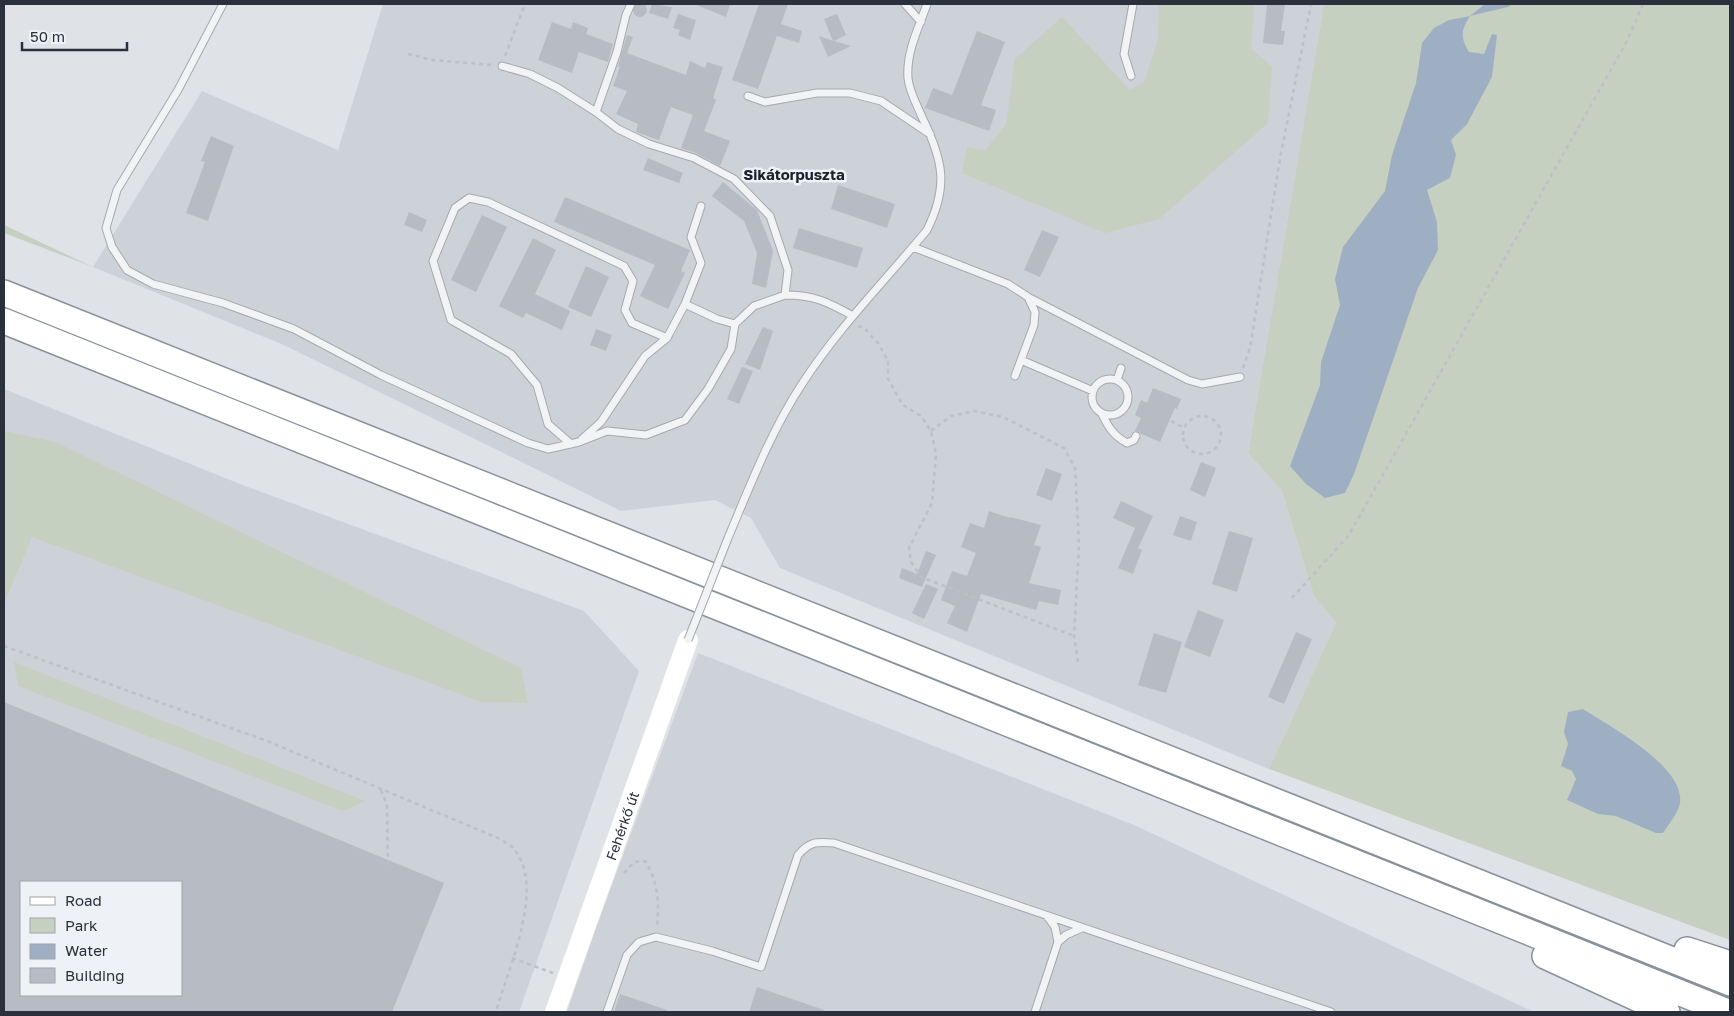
<svg xmlns="http://www.w3.org/2000/svg" width="1734" height="1016" font-family="'Golos Text',sans-serif">
<style>
.built{fill:#cdd1d8;fill-rule:evenodd}
.green{fill:#c5d0c1}
.water{fill:#9eafc3}
.building{fill:#b7bbc3;fill-rule:evenodd}
.lines{fill:none;stroke-linecap:round;stroke-linejoin:round}
.lane-casing{stroke:#a5a9b0;stroke-width:9}
.highway-casing{stroke:#88909c;stroke-width:28}
.path{stroke:#bdc0c5;stroke-width:2.5;stroke-dasharray:4 4;stroke-linecap:butt}
.lane{stroke:#f1f3f5;stroke-width:7}
.secondary{stroke:#fff;stroke-width:20}
.highway{stroke:#fff;stroke-width:25}
.lane-bridge-casing{stroke:#a5a9b0;stroke-width:9;stroke-linecap:butt}
.lane-bridge{stroke:#f1f3f5;stroke-width:7}
.labels{text-anchor:middle;dominant-baseline:central;stroke-width:5;stroke-linejoin:round;paint-order:stroke}
.street-label{font-size:14px;fill:#2a303c;stroke:#eef1f5}
.neighbourhood-label{font-size:15px;font-weight:bold;fill:#1c212d;stroke:#eef1f5}
</style>
<rect width="100%" height="100%" fill="#dfe2e7"/>
<path class="built" d="M383 4H1324L1248 453 1282 491 1314 596 1336 623 1269 769 780 568 751 518 715 500 621 511 284 345 93 267 202 91 338 150Z
M4 389 240 484 584 611 639 671 519 1012H4ZM21 882H181V995H21Z
M698 653 1134 825 1534 1012H567L596 928Z"/>
<path class="green" d="M1159 4H1254L1251 48 1272 67 1268 123 1159 219 1105 233 962 173 967 147 985 150 1006 125 1015 59 1062 17 1130 90 1144 82 1158 39Z
M1324 4H1730V940L1269 769 1336 623 1314 596 1282 491 1248 453Z
M4 225 93 267 4 233Z
M4 431 55 442 521 668 528 703 482 702 32 537 4 604Z
M14 662 365 801 343 811 18 686Z"/>
<path class="water" d="M1485 4H1513L1508 7 1470 16C1461 30 1460 37 1469 52L1484 54 1492 34 1497 35 1492 77 1467 124 1451 140 1456 155 1450 178 1427 190 1437 222 1438 250 1418 288 1354 474 1345 493 1325 498 1306 484 1290 466 1320 385 1321 362 1340 305 1335 279 1343 247 1385 191 1392 155 1416 83 1422 43 1434 28 1449 20 1470 16Z
M1583 709C1609 726 1685 766 1680 803 1679 812 1668 825 1663 833H1656L1616 816 1598 814 1567 800 1576 779 1572 771 1561 766 1568 744 1564 732 1568 712Z"/>
<path class="building" d="M633 10a7 7 0 1 1 14 0a7 7 0 1 1-14 0Z
M652 4 672 7 668 19 649 13Z
M694 4H730L726 17Z
M759 4H788L781 24 802 31 799 43 777 36 758 89 732 80Z
M1267 4H1285L1281 31H1285L1283 45 1263 43Z
M678 14 696 20 690 40 678 35 680 30 673 28Z
M837 14 846 35 834 41 851 46 828 57 819 36 833 41 824 19Z
M552 22 571 29 573 22 588 28 586 34 613 44 608 62 579 52 572 73 538 60Z
M977 31 1005 42 981 105 996 110 989 131 925 108 933 88 952 95Z
M627 35 633 37 627 53 686 75 690 61 705 68 707 62 723 67 713 98 716 100 704 131 730 141 720 166 696 153 681 148 693 115 671 107 659 140 636 132 638 124 616 114 627 91 613 86 620 67 618 66Z
M211 136 234 146 208 221 186 213 205 162 201 161Z
M648 158 683 173 679 183 643 170Z
M723 182 757 210 773 251 766 288 752 284 757 253 744 221 712 196Z
M838 185 895 204 887 228 831 209Z
M565 197 690 250 681 271 685 273 668 309 640 296 655 265 554 222Z
M409 212 427 220 422 232 404 225Z
M482 215 507 227 476 292 451 280Z
M799 228 863 248 857 268 793 248Z
M1042 230 1059 237 1040 277 1024 270Z
M533 238 556 250 535 294 570 311 562 330 526 313 523 318 499 306Z
M586 266 609 277 591 317 568 307Z
M763 327 773 331 760 370 745 364Z
M596 329 612 335 606 351 590 345Z
M742 367 753 371 739 404 727 399Z
M1153 388 1181 399 1177 409 1175 408 1160 442 1135 431 1141 418 1135 415 1141 400 1147 403Z
M1201 462 1216 468 1205 497 1190 490Z
M1046 468 1062 474 1052 501 1036 495Z
M1121 501 1153 516 1138 548 1142 550 1133 574 1118 568 1135 528 1113 518Z
M989 511 1010 518V517L1041 525 1034 545 1041 547 1029 583 1061 590 1058 605 1039 601 1036 610 981 594 967 632 947 623 955 606 941 600 952 571 967 576 976 553 961 547 970 523 984 528Z
M1180 516 1197 522 1191 541 1173 535Z
M1229 531 1253 538 1237 592 1212 584Z
M926 551 936 555 922 587 899 578 902 568 917 574Z
M926 584 938 589 924 619 912 613Z
M1198 610 1224 620 1210 657 1184 647Z
M1296 632 1312 639 1284 704 1268 697Z
M1154 633 1182 642 1166 693 1138 685Z
M4 702 444 883 392 1012H4ZM21 882H181V995H21Z
M757 987 824 1010V1012H749Z
M620 994 667 1010 666 1012H614Z"/>
<g class="lines">
<defs>
<path id="lane" d="M223 4 178 90 117 190 106 228 112 247 127 270 153 284 223 303 294 329 381 375 528 443 548 449 579 442 607 431 646 435 685 420 708 389 731 349 735 324
M905 4 921 22
M502 66 530 74 558 88 596 112 618 129 649 144 694 158 734 179 770 216 788 270 785 295C814 295 828 302 853 316
M1131 76 1124 54 1133 4
M748 96 765 102 817 93H850L881 101 930 134
M596 112 617 52 626 15 631 4
M701 206 691 237 701 263 685 304 717 319 735 324 754 306 785 295
M913 247 1008 284 1028 297 1035 312 1034 325 1015 376
M1028 297 1188 380 1202 384 1240 377
M1021 360 1093 391
M1092 397a18 18 0 1 1 36 0a18 18 0 1 1-36 0Z
M1117 380 1121 368
M1102 414C1108 427 1114 436 1127 443L1134 440 1136 436
M582 439 601 422 645 356 667 338 685 304
M571 444 548 424 537 385 511 354 451 320 433 261 455 208 469 198 488 202 624 266 633 281 625 310 632 323 667 338
M728 538C750 486 771 431 802 384 838 328 885 281 927 230 949 186 943 160 922 117 917 105 909 91 908 78 906 52 919 27 927 4
M1047 916 1055 927 1058 942
M607 1012 627 955 639 942 656 937 712 951 761 967 798 855C810 841 816 842 834 843L1331 1012
M1035 1012 1058 942 1066 935 1082 928"/>
<path id="highway" d="M4 293 1730 983
M4 321 1728 1012
M1687 950 1730 964
M1545 956 1667 1012"/>
</defs>
<use href="#lane" class="lane-casing"/>
<use href="#highway" class="highway-casing"/>
<path class="path" d="M408 54 433 60 492 65
M505 56 525 4
M858 326 864 328 878 343 888 361V379L903 405 921 416 931 431 936 454 932 503 909 548 911 562 921 577 1074 636
M1243 368 1250 348 1280 158 1311 4
M1183 435a19 19 0 1 1 38 0a19 19 0 1 1-38 0Z
M1171 421 1183 427
M931 431 951 416 974 411 1003 417 1064 448 1075 468 1079 545 1074 636 1078 662
M1292 598 1349 535 1627 41 1643 4
M4 646 267 741 498 838C502 841 508 843 511 846 549 883 507 970 496 1012
M381 790 387 805 388 869
M624 873 634 862 645 861C659 883 659 903 657 928
M512 958 553 973"/>
<use href="#lane" class="lane"/>
<path class="secondary" id="s1" d="M555 1012 688 640"/>
<use href="#highway" class="highway"/>
<defs>
<path id="lane-bridge" d="M688 640 728 538"/>
</defs>
<use href="#lane-bridge" class="lane-bridge-casing"/>
<use href="#lane-bridge" class="lane-bridge"/>
</g>
<g class="labels">
<g class="street-label">
<text stroke="none"><textPath href="#s1" startOffset="198">Fehérkő út</textPath></text>
</g>
<g class="neighbourhood-label">
<text x="794" y="174">Sikátorpuszta</text>
</g>
</g>
<rect width="1734" height="1016" fill="none" stroke="#2a303c" stroke-width="10"/>
<rect x="20" y="881" width="162" height="115" fill="#eef1f5" stroke="#a0a4ab"/>
<rect x="30" y="897" width="25" height="8" fill="#ffffff" stroke="#a0a4ab"/>
<text x="65" y="906" font-size="15" fill="#2a303c">Road</text>
<rect x="30" y="918" width="25" height="15" fill="#c5d0c1" stroke="#a0a4ab"/>
<text x="65" y="931" font-size="15" fill="#2a303c">Park</text>
<rect x="30" y="944" width="25" height="15" fill="#9eafc3" stroke="#a0a4ab"/>
<text x="65" y="956" font-size="15" fill="#2a303c">Water</text>
<rect x="30" y="968" width="25" height="15" fill="#b7bbc3" stroke="#a0a4ab"/>
<text x="65" y="981" font-size="15" fill="#2a303c">Building</text>
<path d="M22 42v8h105v-8" fill="none" stroke="#2a303c" stroke-width="2.5"/>
<text x="30" y="42" font-size="15" fill="#2a303c" stroke="#eef1f5" stroke-width="4" paint-order="stroke">50 m</text>
</svg>
